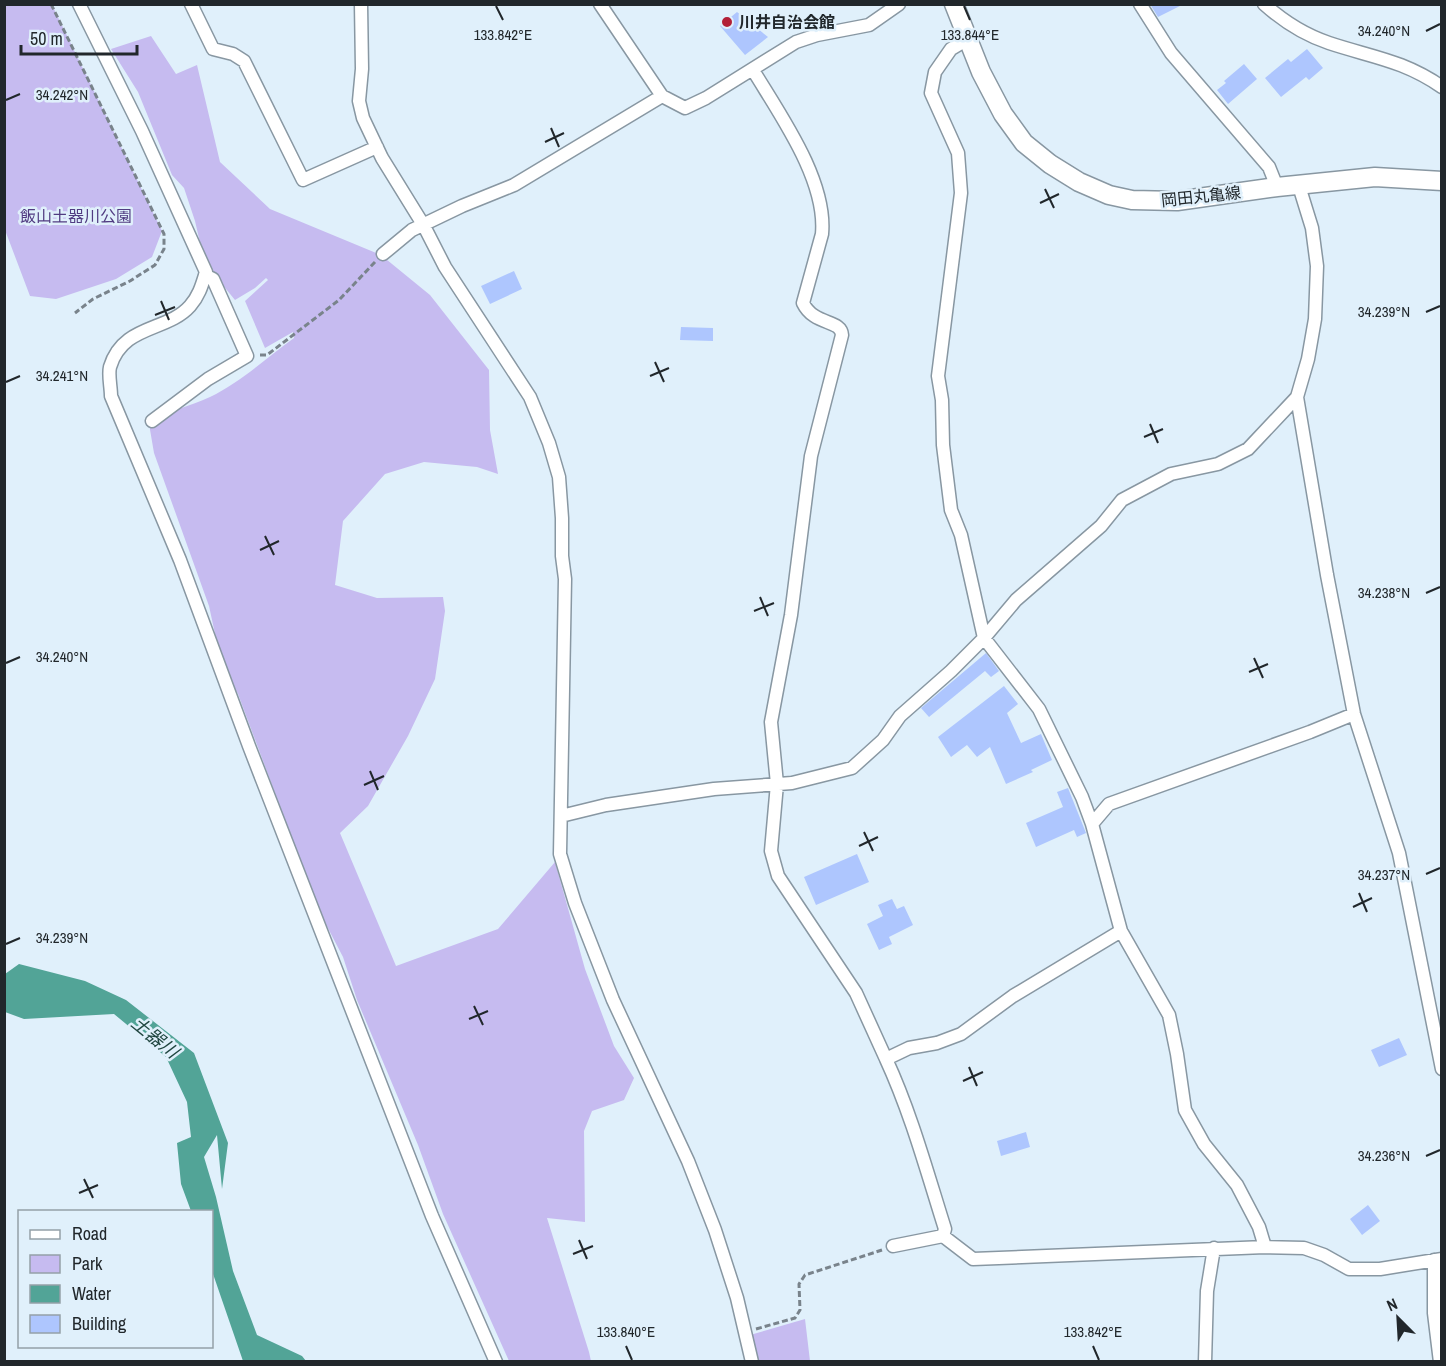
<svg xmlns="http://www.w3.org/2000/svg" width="1446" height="1366" font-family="'Archivo Narrow','Noto Sans JP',sans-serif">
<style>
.green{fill:#c6bbf0}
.water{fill:#52a497}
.building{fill:#aec6fe}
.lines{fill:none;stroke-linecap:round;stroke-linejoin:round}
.street-casing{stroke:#8897a2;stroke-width:15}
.secondary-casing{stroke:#8897a2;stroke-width:21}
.path{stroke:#79838b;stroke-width:3;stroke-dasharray:6 3;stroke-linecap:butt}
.street{stroke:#fff;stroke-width:12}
.secondary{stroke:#fff;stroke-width:18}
.ticks{fill:none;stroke:#21272b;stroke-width:2}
.poi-dot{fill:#b21f37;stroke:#e0f0fb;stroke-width:2}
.labels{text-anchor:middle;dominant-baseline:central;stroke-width:5;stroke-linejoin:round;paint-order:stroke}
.poi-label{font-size:16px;font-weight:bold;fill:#21272b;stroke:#e0f0fb;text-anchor:start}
.street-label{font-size:16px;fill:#21272b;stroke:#e0f0fb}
.park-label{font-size:16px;fill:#513c82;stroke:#e0f0fb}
.water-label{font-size:18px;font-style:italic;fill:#214741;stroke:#e0f0fb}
.ticks-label{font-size:15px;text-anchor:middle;fill:#21272b;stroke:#e0f0fb;stroke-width:5;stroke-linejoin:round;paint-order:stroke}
</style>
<rect width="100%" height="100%" fill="#e0f0fb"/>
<path class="green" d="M4 5H52L162 231 152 257 116 279 56 299 30 296 5 230Z
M151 36 176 74 197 65 220 162 270 209 381 255 430 295 489 370 490 430 498 474 477 467 424 462 385 474 343 521 335 585 377 598 443 597 445 611 435 679 408 736 368 806 340 833 396 966 498 929 555 862 585 969 614 1046 634 1078 624 1100 592 1111 584 1131 585 1222 547 1218 589 1352 591 1361H509L443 1214 418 1145 357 1000 343 957 319 911 238 694 222 666 209 606 154 453 148 418C169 412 190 406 210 397 241 382 266 358 294 338L293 332 265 348 245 301 268 280 266 278 255 288 235 300 212 272 201 247 195 221 184 188 172 175 138 92 111 49Z
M805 1319 810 1361H756L750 1335Z"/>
<path class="water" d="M19 964 85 981 126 1000 194 1053 228 1143 222 1189 217 1135 204 1157 216 1197 233 1271 257 1335 302 1356 306 1361H243L212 1271V1212L191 1211 181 1184 177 1143 191 1137 187 1102 166 1057 114 1014 24 1019 5 1012V974Z"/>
<path class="building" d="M1150 4H1184L1158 17Z
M737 12 768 37 745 55 720 26Z
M1307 49 1323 68 1309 80 1306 77 1281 97 1265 78 1288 59 1291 62Z
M1244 64 1257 79 1228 104 1217 90 1226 83 1224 81Z
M514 271 522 289 490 304 481 286Z
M681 327 713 328V341L680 340Z
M986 653 999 671 991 677 985 671 929 717 921 708Z
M1004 686 1018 704 1007 713 1021 743 1041 734 1052 760 1031 770 1033 772 1006 784 990 747 977 757 967 745 951 757 938 737Z
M1068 788 1086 833 1077 837 1074 830 1036 847 1026 823 1063 807 1057 792Z
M857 854 869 882 816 905 804 877Z
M892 899 897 909 904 906 913 925 889 937 892 944 879 950 867 924 883 916 878 905Z
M1399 1038 1407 1055 1379 1067 1371 1050Z
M1026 1132 1030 1147 1001 1156 997 1141Z
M1368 1205 1380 1221 1362 1235 1350 1219Z"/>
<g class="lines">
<defs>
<path id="street" d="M79 4 142 131 206 272C202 285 199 296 190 306 167 332 123 324 110 367 108 375 111 387 111 396L180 560 249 746 432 1216 496 1362
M191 4 213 49 233 54 244 61 303 180 377 147
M361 4 362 69 359 101 363 118 382 158 424 226 445 267 530 397 549 443 559 477 562 518V556L565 579 560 854 575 903 613 1000 688 1161 715 1230 737 1298 752 1362
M600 4 662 96 685 108 706 98 796 42 817 35 869 25 899 4
M1140 4 1171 53 1269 167 1277 187
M1264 4C1283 21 1305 35 1329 43 1371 57 1403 60 1442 87
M966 40 951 49 935 72 931 93 958 153 961 193 938 376 942 400 943 445 951 510 961 535 984 638 1039 709 1082 797 1092 824 1121 931 1169 1015 1177 1054 1185 1110 1204 1144 1237 1185 1259 1227 1265 1247
M753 70C780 115 827 180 822 234L803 303C814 326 841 319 842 335L811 456 791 615 771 722 777 784 771 851 778 876 856 993 886 1059
M1299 186 1312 228 1317 266 1315 319 1308 359 1297 397 1327 575 1354 714 1399 853 1442 1069
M383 254 412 230 462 206 514 185 662 96
M152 421 208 379 247 356 213 279 205 275
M561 816 606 805 714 789 792 783 852 768 883 740 900 716 951 671 984 638 1016 600 1101 526 1122 500 1171 474 1218 464 1248 449 1297 397
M1092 824 1109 804 1310 732 1354 714
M943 1236 945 1229C927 1172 911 1113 886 1059L909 1048 937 1043 961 1034 1013 996 1121 931
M893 1246 943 1236 973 1259 1265 1247 1304 1248 1324 1255 1349 1269H1380L1442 1259
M1434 1260V1313L1440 1362
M1205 1362 1207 1291 1214 1248"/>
<path id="secondary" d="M954 4 981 72 1003 114 1024 143 1050 164 1079 182 1109 195 1132 200 1177 201 1277 187 1375 177 1442 181"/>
</defs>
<use href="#street" class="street-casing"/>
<use href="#secondary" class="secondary-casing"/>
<path class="path" d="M51 4 164 234V249L155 265 130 281 93 299 75 313
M260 355H267L339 300 375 262
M756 1329 795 1318 800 1310 799 1284 805 1275 882 1250"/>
<use href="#street" class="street"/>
<use href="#secondary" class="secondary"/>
</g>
<path class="ticks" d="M496 6 503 20M964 6 970 20M1426 31 1440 24M6 100 20 94M551 128 559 147M545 142 564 133M1045 189 1054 208M1040 203 1059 194M161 301 169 320M1426 312 1440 306M155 315 175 307M655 362 664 382M650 376 669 368M6 382 20 376M1150 424 1158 443M1144 437 1163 429M265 536 274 555M260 550 279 541M1426 593 1440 587M760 597 768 616M754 611 774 603M1254 658 1263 678M6 663 20 657M1249 672 1268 664M370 771 378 790M364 785 384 776M864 832 873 851M859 846 878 837M1426 874 1440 868M1359 893 1367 912M1353 907 1372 898M6 944 20 938M474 1006 483 1025M469 1019 488 1011M969 1067 977 1086M963 1081 983 1072M1426 1156 1440 1150M84 1179 93 1198M79 1193 98 1185M579 1240 587 1259M573 1254 593 1246M626 1346 632 1360M1093 1346 1099 1360"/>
<circle class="poi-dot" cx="727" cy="22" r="6"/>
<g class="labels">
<g class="poi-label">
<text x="739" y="22">川井自治会館</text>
</g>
<g class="street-label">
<text transform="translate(1201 196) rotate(-6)">岡田丸亀線</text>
</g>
<g class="park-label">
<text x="76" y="216">飯山土器川公園</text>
</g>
<g class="water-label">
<text transform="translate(155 1037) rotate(39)">土器川</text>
</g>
</g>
<g class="ticks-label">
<text x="1384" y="36">34.240°N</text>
<text x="970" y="40">133.844°E</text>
<text x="503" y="40">133.842°E</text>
<text x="62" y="100">34.242°N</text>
<text x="1384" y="317">34.239°N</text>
<text x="62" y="381">34.241°N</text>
<text x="1384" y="598">34.238°N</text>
<text x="62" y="662">34.240°N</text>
<text x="1384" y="880">34.237°N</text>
<text x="62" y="943">34.239°N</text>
<text x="1384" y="1161">34.236°N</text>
<text x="626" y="1337">133.840°E</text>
<text x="1093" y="1337">133.842°E</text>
</g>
<rect width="1446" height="1366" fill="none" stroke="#21272b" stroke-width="12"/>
<rect x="18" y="1210" width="195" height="138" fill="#e0f0fb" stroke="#94a0a8" stroke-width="1.5"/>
<rect x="30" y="1230" width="30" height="9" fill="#ffffff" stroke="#94a0a8" stroke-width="1.5"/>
<text x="72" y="1240" font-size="18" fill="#21272b">Road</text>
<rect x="30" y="1255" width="30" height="18" fill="#c6bbf0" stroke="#94a0a8" stroke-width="1.5"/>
<text x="72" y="1270" font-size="18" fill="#21272b">Park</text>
<rect x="30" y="1285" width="30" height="18" fill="#52a497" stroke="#94a0a8" stroke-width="1.5"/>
<text x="72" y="1300" font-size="18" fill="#21272b">Water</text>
<rect x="30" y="1315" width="30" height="18" fill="#aec6fe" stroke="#94a0a8" stroke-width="1.5"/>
<text x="72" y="1330" font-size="18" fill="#21272b">Building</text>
<g transform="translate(1398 1318) rotate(336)" stroke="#e0f0fb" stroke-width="4.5" paint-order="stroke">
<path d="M0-4.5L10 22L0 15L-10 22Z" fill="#21272b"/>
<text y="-9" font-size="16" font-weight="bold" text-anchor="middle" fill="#21272b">N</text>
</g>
<path d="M21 45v9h116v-9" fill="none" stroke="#21272b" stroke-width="3"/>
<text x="30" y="45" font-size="18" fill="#21272b" stroke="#e0f0fb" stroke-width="4.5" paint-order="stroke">50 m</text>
</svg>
